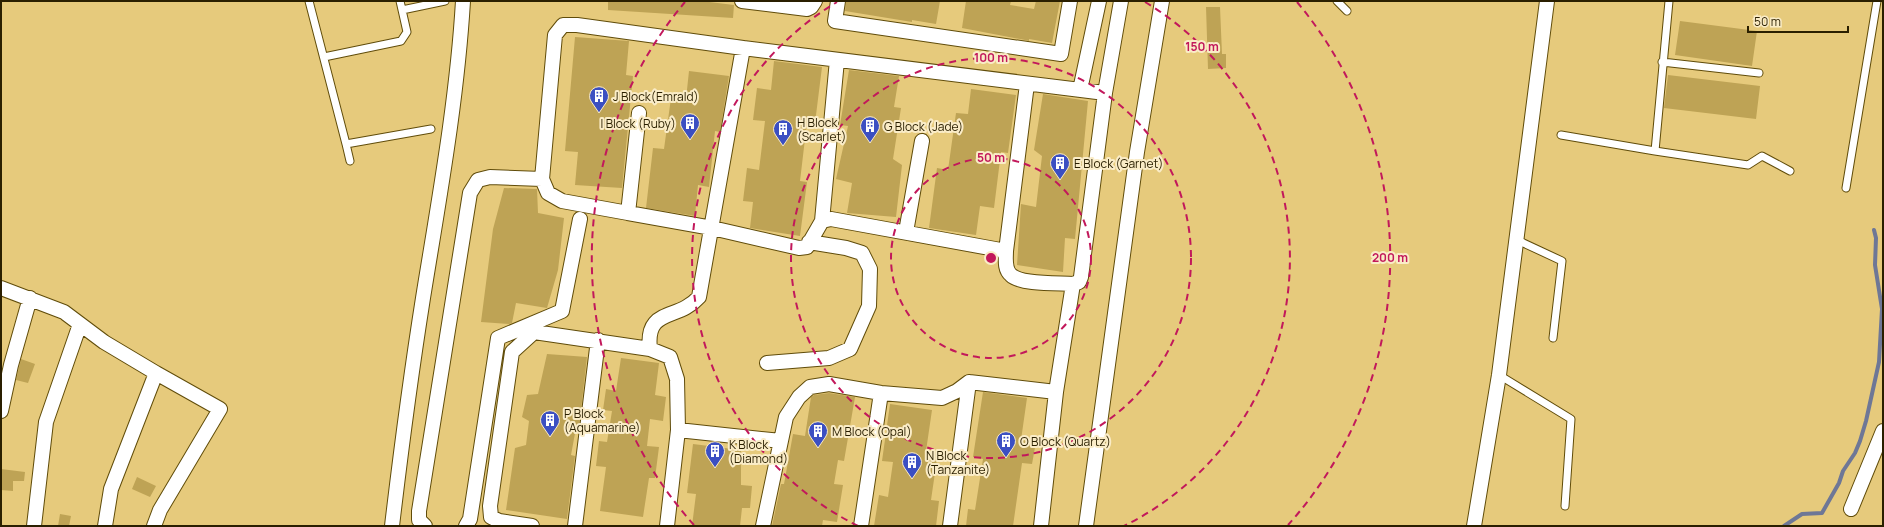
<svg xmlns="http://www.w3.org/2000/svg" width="1884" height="527" font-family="Manrope,sans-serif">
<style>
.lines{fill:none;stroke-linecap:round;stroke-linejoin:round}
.stream{stroke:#6e7796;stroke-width:4}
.building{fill:#bea355}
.lane-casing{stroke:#604c0a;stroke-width:9}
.street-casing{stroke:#604c0a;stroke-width:16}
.lane{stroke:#fff;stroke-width:7}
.street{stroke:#fff;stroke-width:14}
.ring{fill:none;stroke:#c2185b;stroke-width:2;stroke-dasharray:7 5}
.labels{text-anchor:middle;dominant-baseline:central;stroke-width:4;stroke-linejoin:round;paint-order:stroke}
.poi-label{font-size:12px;fill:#2a1f00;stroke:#faecc7;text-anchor:start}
.centre{fill:#c2185b;stroke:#faecc7;stroke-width:2}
.ring-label{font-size:12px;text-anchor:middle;font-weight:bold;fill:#c2185b;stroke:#faecc7;stroke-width:4;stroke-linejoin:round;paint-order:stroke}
</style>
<rect width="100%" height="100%" fill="#e6ca7c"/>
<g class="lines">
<path class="stream" d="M1784 526 1802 514 1822 513 1839 483 1843 471 1855 453 1860 441 1866 421 1879 362 1882 309 1875 265 1876 238 1874 230"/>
</g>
<path class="building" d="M608 1H701L734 5 733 18 608 10Z
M846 1H940L936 24 912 20V22L845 11Z
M966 1H1011L1010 5 1034 9 1036 1H1060L1052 43 1029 39V41L1025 40 962 28Z
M1206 7H1220L1222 54H1226V68L1208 69Z
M1680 21 1757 31 1752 66 1675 55Z
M575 37 629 41 626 75 633 76 622 188 575 185 578 152 565 151Z
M774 61 822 67 815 123 807 122 800 181 807 182 800 236 750 228 753 202 743 201 747 168 759 170 765 121 753 120 757 88 771 90Z
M849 70 899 76 894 107 901 108 893 159 902 165 896 217 847 213 852 183 836 179 848 126 840 125Z
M689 71 729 76 720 132 715 131 709 187 698 185 695 216 646 208 653 148 664 149 671 98 686 99Z
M1668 75 1760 86 1756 119 1664 108Z
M971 89 1016 95 1008 153 1001 152 994 208 980 206 976 235 929 228 937 168 948 170 956 113 968 114Z
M1043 94 1088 101 1075 239 1065 238 1063 272 1017 265 1021 204 1036 207 1042 156 1034 150Z
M504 188 537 189 538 213 564 218 558 270 547 308 516 303 512 323 509 324 481 322 493 229Z
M547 354 587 357 579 428H576L571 455 575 456 567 519 506 510 515 448 526 445 529 421 522 417 527 395 538 394Z
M621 358 659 363 655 395 666 397 663 421 650 419 647 446 659 447 655 478H649L643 517 600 511 606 467 596 466 599 441 607 442 612 411 603 410 606 389 616 391Z
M21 359 35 364 28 383 16 380Z
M983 392 1027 398 1021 440 1036 442 1032 464 1022 463 1013 526H966L968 509 975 510 983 459 973 457Z
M829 393 855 397 844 461 838 460 834 484 843 485 837 522 823 520 822 526H772L781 484H784L793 434 805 436 811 397 814 395Z
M890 404 932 410 926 451 938 452 931 500 939 501 936 526H874L879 495 888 497 893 462 882 461Z
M693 444 741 450V485L752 486 750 508H742L740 526H692L696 494 687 493Z
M1 469 25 472 24 481H13V491L1 490Z
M137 477 156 486 150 497 132 489Z
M60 514 71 516 69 526H58Z"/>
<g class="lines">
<defs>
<path id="lane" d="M309 1 346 144 431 129
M1337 1 1347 11
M402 10 445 1
M324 57 401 41 407 32 400 1
M1662 62 1759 73
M1561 135 1655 151 1669 1
M346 144 350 161
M1655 151 1748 165 1762 156 1790 171
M1846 188 1877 1
M1517 240 1562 261 1553 338
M1499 375 1571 419 1565 506"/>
<path id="street" d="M742 1 807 9 811 7 815 1
M838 1 835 21 1061 54 1070 1
M1080 90 1099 1
M1105 93 1121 1
M628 213 562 201 548 193 542 179 555 35 563 25H577L743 48 1105 93 1081 277 1079 282 1073 284C1059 283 1021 285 1011 275 1004 269 1006 259 1006 251L831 219 822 221 807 247 799 248 712 228 628 213 639 113
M822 221 837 60
M906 232 922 141
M1006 251 1027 84
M1 288 64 312 104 342 156 373
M767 363 829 358 850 349 869 306 870 269 862 253 846 248 809 242
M1 411 11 365 30 298
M678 430 781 441
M1851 509 1883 431
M34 526 46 422 80 324
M105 526 111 489 156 373 220 409 160 510 154 526
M392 526C401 450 411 374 423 298 439 199 457 101 463 1
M425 526 419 520V511L470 193 478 180 490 177 542 179
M466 526 470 519 498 338 562 311 580 219
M532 526 499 521 491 517 490 506 512 352 534 332 650 349
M575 526 598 340
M667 526 678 430 677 379 670 357 650 349C645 307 678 321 699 297L743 48
M763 526 786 417 799 397 810 387 829 384 881 393 942 398 957 391 969 382 1056 392
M861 526 881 393
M950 526 969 382
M1041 526 1056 392 1073 284
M1086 526 1137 152 1162 1
M1474 526 1499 375 1547 1"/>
</defs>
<use href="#lane" class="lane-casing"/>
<use href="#street" class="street-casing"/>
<use href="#lane" class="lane"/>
<use href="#street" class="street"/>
</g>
<g class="ring">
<circle cx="991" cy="258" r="100"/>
<circle cx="991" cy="258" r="200"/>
<path d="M858 526A299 299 0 0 1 837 2M1145 2A299 299 0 0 1 1124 526"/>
<path d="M694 525A399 399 0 0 1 685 2M1297 2A399 399 0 0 1 1288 525"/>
</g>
<defs>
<symbol id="building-pin" viewBox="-11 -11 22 30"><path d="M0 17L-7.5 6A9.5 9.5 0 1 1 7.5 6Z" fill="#3b4fc2" stroke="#faecc7"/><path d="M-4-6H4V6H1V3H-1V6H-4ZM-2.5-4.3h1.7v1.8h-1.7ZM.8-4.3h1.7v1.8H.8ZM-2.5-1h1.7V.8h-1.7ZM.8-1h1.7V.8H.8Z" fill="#fff"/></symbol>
</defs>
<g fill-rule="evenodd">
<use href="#building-pin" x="588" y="85" width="22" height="30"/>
<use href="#building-pin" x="679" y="112" width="22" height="30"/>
<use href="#building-pin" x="859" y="115" width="22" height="30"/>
<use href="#building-pin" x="772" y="118" width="22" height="30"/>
<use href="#building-pin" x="1049" y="152" width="22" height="30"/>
<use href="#building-pin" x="539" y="409" width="22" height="30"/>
<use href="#building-pin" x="807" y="420" width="22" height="30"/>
<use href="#building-pin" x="995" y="430" width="22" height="30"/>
<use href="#building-pin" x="704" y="440" width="22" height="30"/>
<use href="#building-pin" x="901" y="451" width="22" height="30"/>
</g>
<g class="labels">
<g class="poi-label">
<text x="613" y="96">J Block(Emrald)</text>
<text x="797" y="122">H Block<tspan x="797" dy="14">(Scarlet)</tspan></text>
<text x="676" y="123" text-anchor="end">I Block (Ruby)</text>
<text x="884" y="126">G Block (Jade)</text>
<text x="1074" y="163">E Block (Garnet)</text>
<text x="564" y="413">P Block<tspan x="564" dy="14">(Aquamarine)</tspan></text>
<text x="832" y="431">M Block (Opal)</text>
<text x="1020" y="441">O Block (Quartz)</text>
<text x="729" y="444">K Block<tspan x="729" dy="14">(Diamond)</tspan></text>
<text x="926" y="455">N Block<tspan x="926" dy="14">(Tanzanite)</tspan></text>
</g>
</g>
<circle cx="991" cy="258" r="6" class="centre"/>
<g class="ring-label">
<text x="1202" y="51">150 m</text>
<text x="991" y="62">100 m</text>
<text x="991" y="162">50 m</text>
<text x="1390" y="262">200 m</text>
</g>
<rect width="1884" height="527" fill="none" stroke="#2a1f00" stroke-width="4"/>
<path d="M1748 26v6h100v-6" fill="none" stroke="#2a1f00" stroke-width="2"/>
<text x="1754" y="26" font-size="12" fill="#2a1f00" stroke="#faecc7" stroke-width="3" paint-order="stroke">50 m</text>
</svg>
